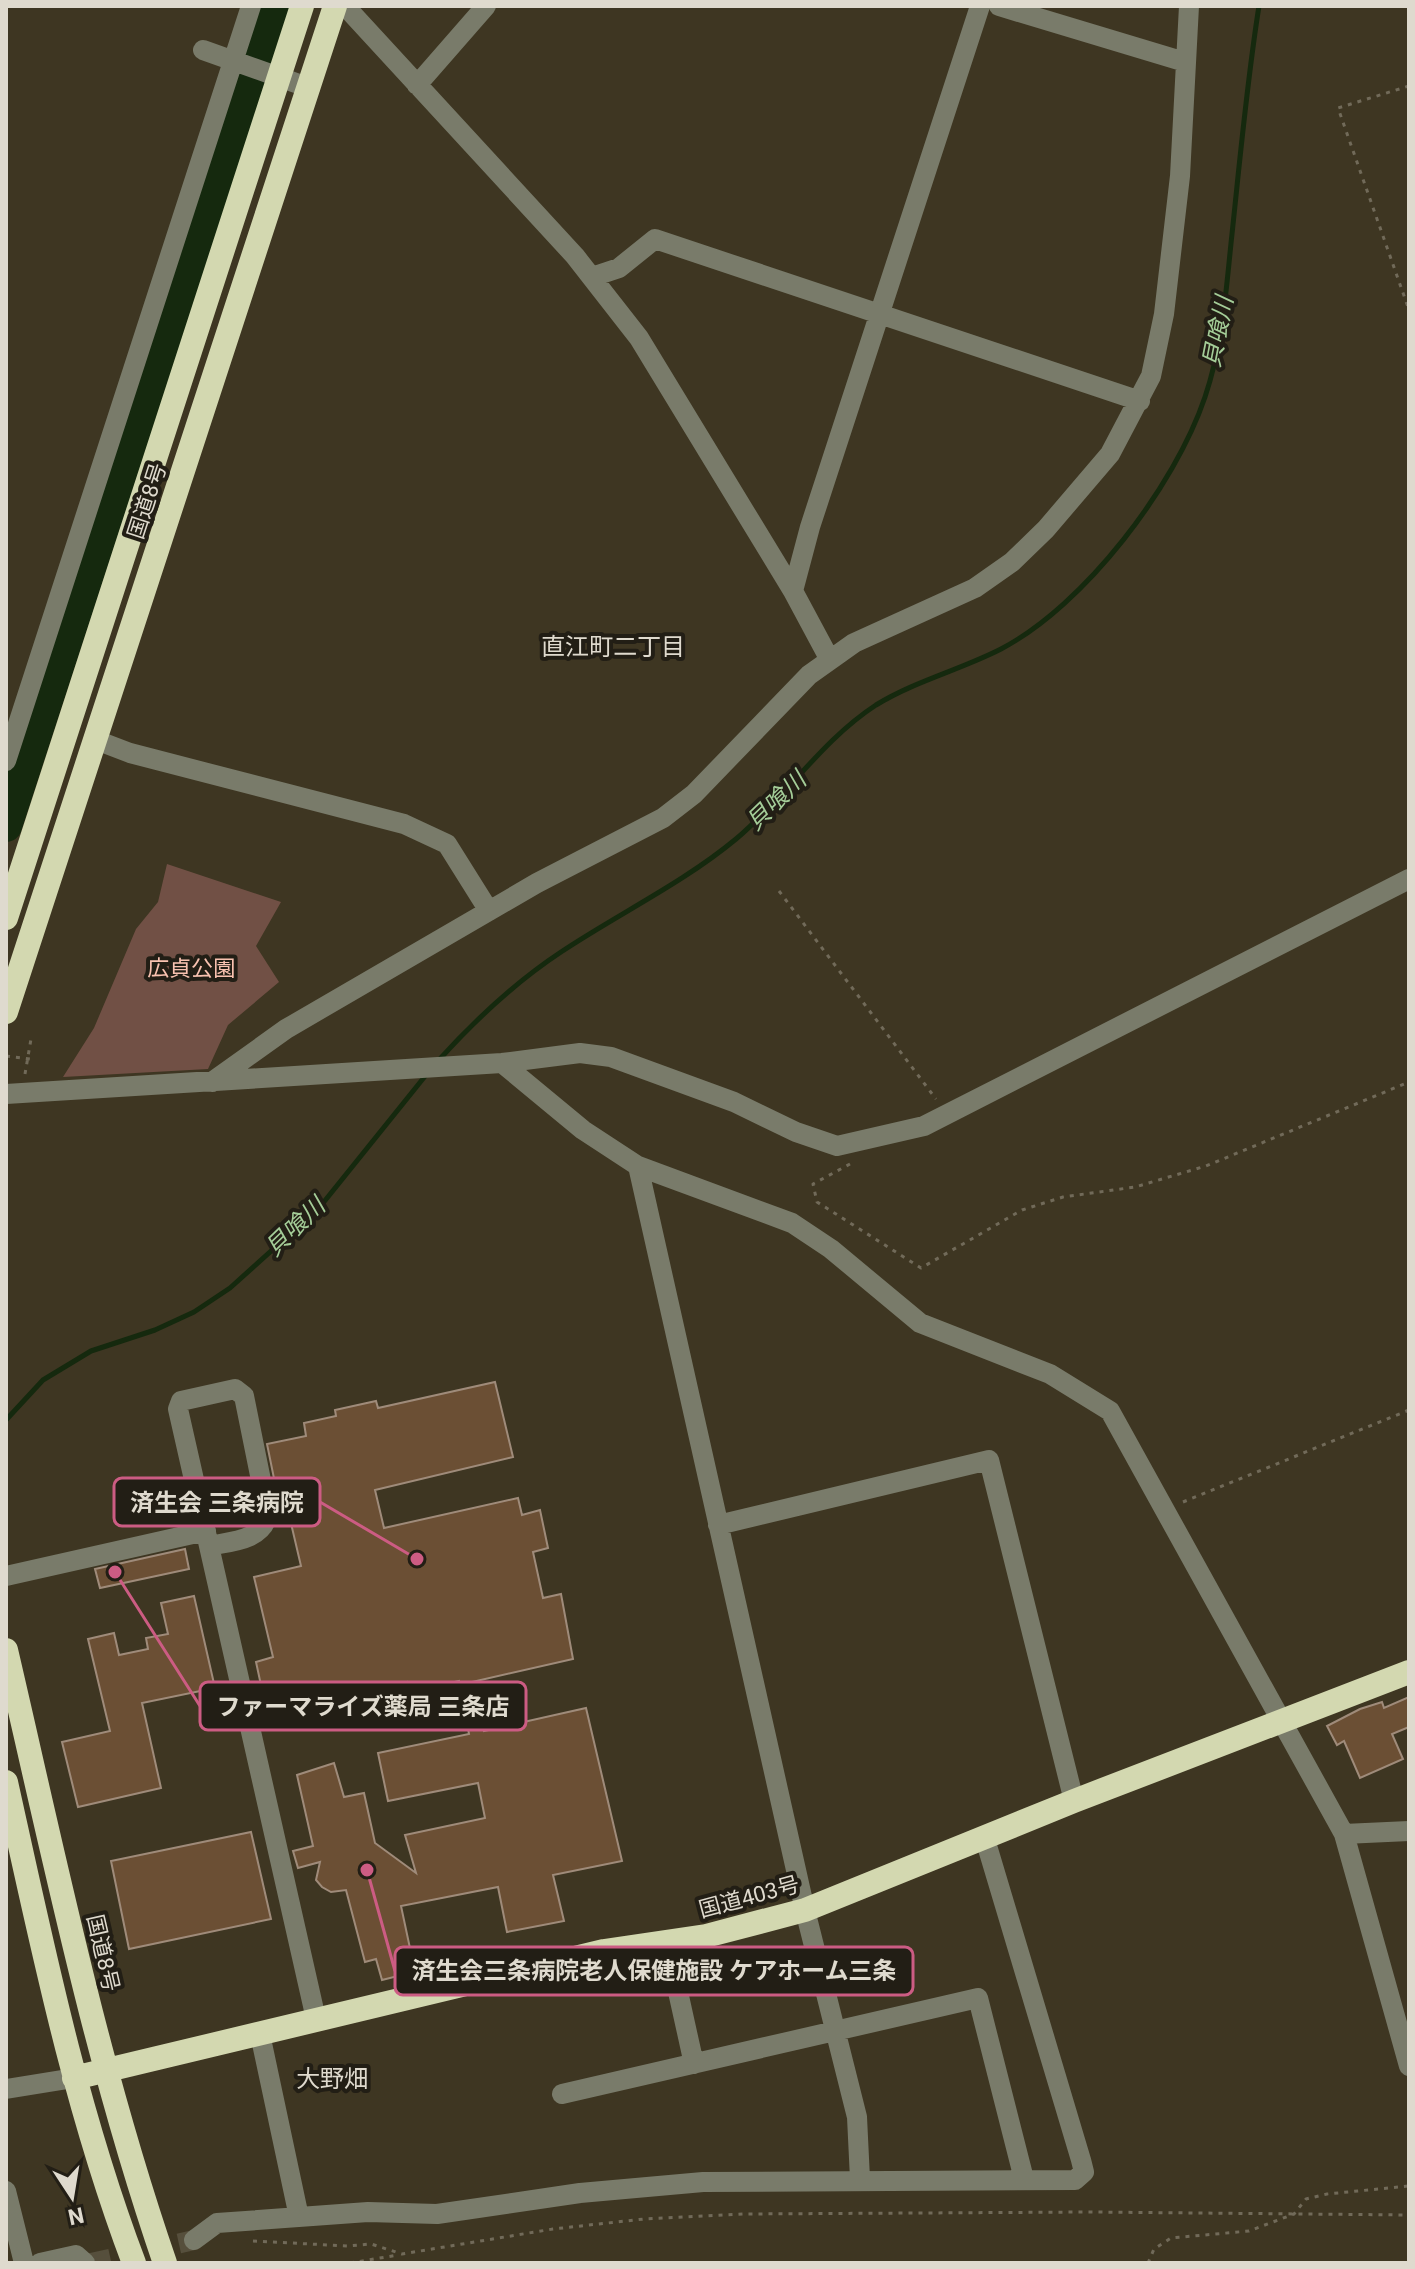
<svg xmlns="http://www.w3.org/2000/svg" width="1415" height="2269" font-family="Roboto,'Noto Sans JP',sans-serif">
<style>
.green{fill:#715045}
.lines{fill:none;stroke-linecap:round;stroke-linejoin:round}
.stream{stroke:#15290e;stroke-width:5}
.river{stroke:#15290e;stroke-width:32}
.building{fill:#6b4f34;stroke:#9f8b7a;stroke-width:2}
.minor-tunnel{stroke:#564f3c;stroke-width:20;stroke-dasharray:20 10;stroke-linecap:butt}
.path{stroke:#716a59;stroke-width:3;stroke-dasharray:4 6;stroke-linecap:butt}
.minor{stroke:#797b6a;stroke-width:20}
.highway{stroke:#d3d8b0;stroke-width:24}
.labels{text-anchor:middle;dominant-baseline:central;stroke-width:8;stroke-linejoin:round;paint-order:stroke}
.street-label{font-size:22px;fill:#dfdace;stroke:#221e15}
.park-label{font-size:22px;fill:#f9c2b0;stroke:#221e15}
.water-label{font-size:24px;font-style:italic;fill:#a4cd98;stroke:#221e15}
.neighbourhood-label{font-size:24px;fill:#dfdace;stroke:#221e15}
.leader{fill:none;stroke:#cc5c83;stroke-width:3}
.callout-dot{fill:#cc5c83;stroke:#221e15;stroke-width:3}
.callout{fill:#221e15;stroke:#cc5c83;stroke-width:3}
.callout-label{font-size:24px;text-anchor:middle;font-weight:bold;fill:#dfdace}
</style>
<rect width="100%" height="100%" fill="#3e3622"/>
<path class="green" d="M167 864 281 902 256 946 279 982 228 1025 208 1069 63 1077 94 1028 136 929 158 902Z"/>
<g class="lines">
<path class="stream" d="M438 1061C475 1020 514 983 561 952 618 914 683 883 736 839 785 798 822 740 876 705 915 681 960 670 1001 649 1085 605 1175 486 1205 397 1223 344 1226 289 1232 234 1240 159 1247 81 1259 6
M6 1420 43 1380 91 1351 155 1330 194 1312 230 1288 319 1208 426 1075"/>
<path class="river" d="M6 826 274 6"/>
</g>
<path class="building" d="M495 1382 513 1457 375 1490 384 1528 518 1498 522 1515 540 1510 548 1548 533 1552 543 1598 561 1594 573 1659 472 1682 484 1731 586 1708 622 1861 553 1875 564 1921 507 1932 498 1887 401 1906 414 1967 404 1970 402 1975 382 1980 376 1959 365 1962 346 1890 331 1892 322 1887 316 1880 320 1862 298 1868 293 1851 313 1846 297 1775 334 1763 344 1797 364 1793 375 1843 416 1873 405 1835 485 1818 478 1783 388 1801 378 1753 469 1734 459 1681 409 1692 407 1682 267 1713 256 1662 273 1657 254 1577 301 1566 286 1502 279 1503 267 1444 306 1436 304 1423 336 1416 335 1410 376 1401 378 1408Z
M185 1549 189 1569 100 1588 95 1569Z
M194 1596 215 1688 142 1703 161 1788 78 1807 62 1742 110 1731 88 1639 114 1633 119 1655 148 1649 146 1638 168 1634 161 1603Z
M1409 1697V1727L1392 1734 1403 1759 1360 1778 1344 1741 1337 1745 1327 1726 1360 1709 1382 1702 1384 1708Z
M251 1832 271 1919 129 1949 111 1861Z"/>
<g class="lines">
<path class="minor-tunnel" d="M91 2263 194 2240"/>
<path class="path" d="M1409 86 1338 108 1409 310
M779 891 936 1099
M6 1056 30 1059
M25 1074 31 1039
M850 1164 813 1184 817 1202 921 1268 1022 1210 1063 1197 1135 1187 1206 1166 1409 1082
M1183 1502 1409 1410
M253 2241 348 2246 371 2244 402 2254 553 2229 644 2219 744 2214 1090 2212 1409 2215
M350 2263 398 2255
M1148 2263 1154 2249 1171 2238 1249 2231 1294 2214 1306 2199 1327 2194 1409 2186"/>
<path class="minor" d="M345 6 575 256 639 338 793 591 830 660
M999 6 1185 62
M203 50 310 88
M417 85 486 6
M592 277 619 268 655 239 1140 401
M793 591 810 527 980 6
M96 740 130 753 404 824 447 844 489 911
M6 761 251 6
M502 1063 583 1130 638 1166 792 1223 831 1249 920 1323 1050 1374 1110 1411 1344 1834 1409 2066
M212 1082 286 1029 537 883 663 818 694 794 809 675 854 643 975 588 1012 562 1046 529 1110 454 1151 376 1164 314 1180 176 1189 6
M6 1094 502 1063 580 1053 611 1057 734 1102 796 1132 837 1146 924 1126 1409 879
M638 1166 805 1910 857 2117 860 2179
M718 1525 989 1460 1074 1801
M209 1546C232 1541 261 1541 268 1515L244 1396 235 1389 181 1401 178 1409 316 2019
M6 1576 206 1531
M1344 1834 1409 1831
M667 1942 694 2064
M260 2034 299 2217
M6 2089 74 2078
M562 2094 978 1998 1024 2179
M6 2191 24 2263
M194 2240 217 2223 368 2212 437 2214 580 2193 703 2182 1075 2180 1084 2172 1081 2160 985 1839
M40 2263 76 2255 85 2263"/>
<path class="highway" d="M6 918 302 6
M6 1012 335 6
M6 1650C54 1856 96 2063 165 2263
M6 1782C42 1945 75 2107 134 2263
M74 2078 604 1951 706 1936 805 1910 1074 1801 1409 1672"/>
</g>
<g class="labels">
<g class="street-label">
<text transform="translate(147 501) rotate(-72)">国道8号</text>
<text transform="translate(749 1897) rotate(-15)">国道403号</text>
<text transform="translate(103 1953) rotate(77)">国道8号</text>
</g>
<g class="park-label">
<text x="191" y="968">広貞公園</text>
</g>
<g class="water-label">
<text transform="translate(1218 332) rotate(-79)">貝喰川</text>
<text transform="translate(776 801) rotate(-44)">貝喰川</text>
<text transform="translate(295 1227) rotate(-44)">貝喰川</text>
</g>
<g class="neighbourhood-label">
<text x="613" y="647">直江町二丁目</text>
<text x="332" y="2079">大野畑</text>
</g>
</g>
<path class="leader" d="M417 1559L320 1502M115 1572L200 1706M367 1870L395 1971"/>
<g class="callout-dot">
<circle cx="417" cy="1559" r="8"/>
<circle cx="115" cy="1572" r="8"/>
<circle cx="367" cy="1870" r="8"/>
</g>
<g class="callout">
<rect x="114" y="1478" width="206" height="48" rx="8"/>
<rect x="200" y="1682" width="326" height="48" rx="8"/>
<rect x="395" y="1947" width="518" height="48" rx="8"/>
</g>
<g class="callout-label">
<text x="217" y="1511">済生会 三条病院</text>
<text x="363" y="1715">ファーマライズ薬局 三条店</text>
<text x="654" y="1979">済生会三条病院老人保健施設 ケアホーム三条</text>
</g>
<rect width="1415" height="2269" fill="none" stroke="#dfdace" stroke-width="16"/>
<g transform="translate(72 2197) rotate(168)" stroke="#221e15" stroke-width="6" paint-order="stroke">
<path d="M0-6L14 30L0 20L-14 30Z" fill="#dfdace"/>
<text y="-12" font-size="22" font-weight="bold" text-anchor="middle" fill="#dfdace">N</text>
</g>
</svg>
